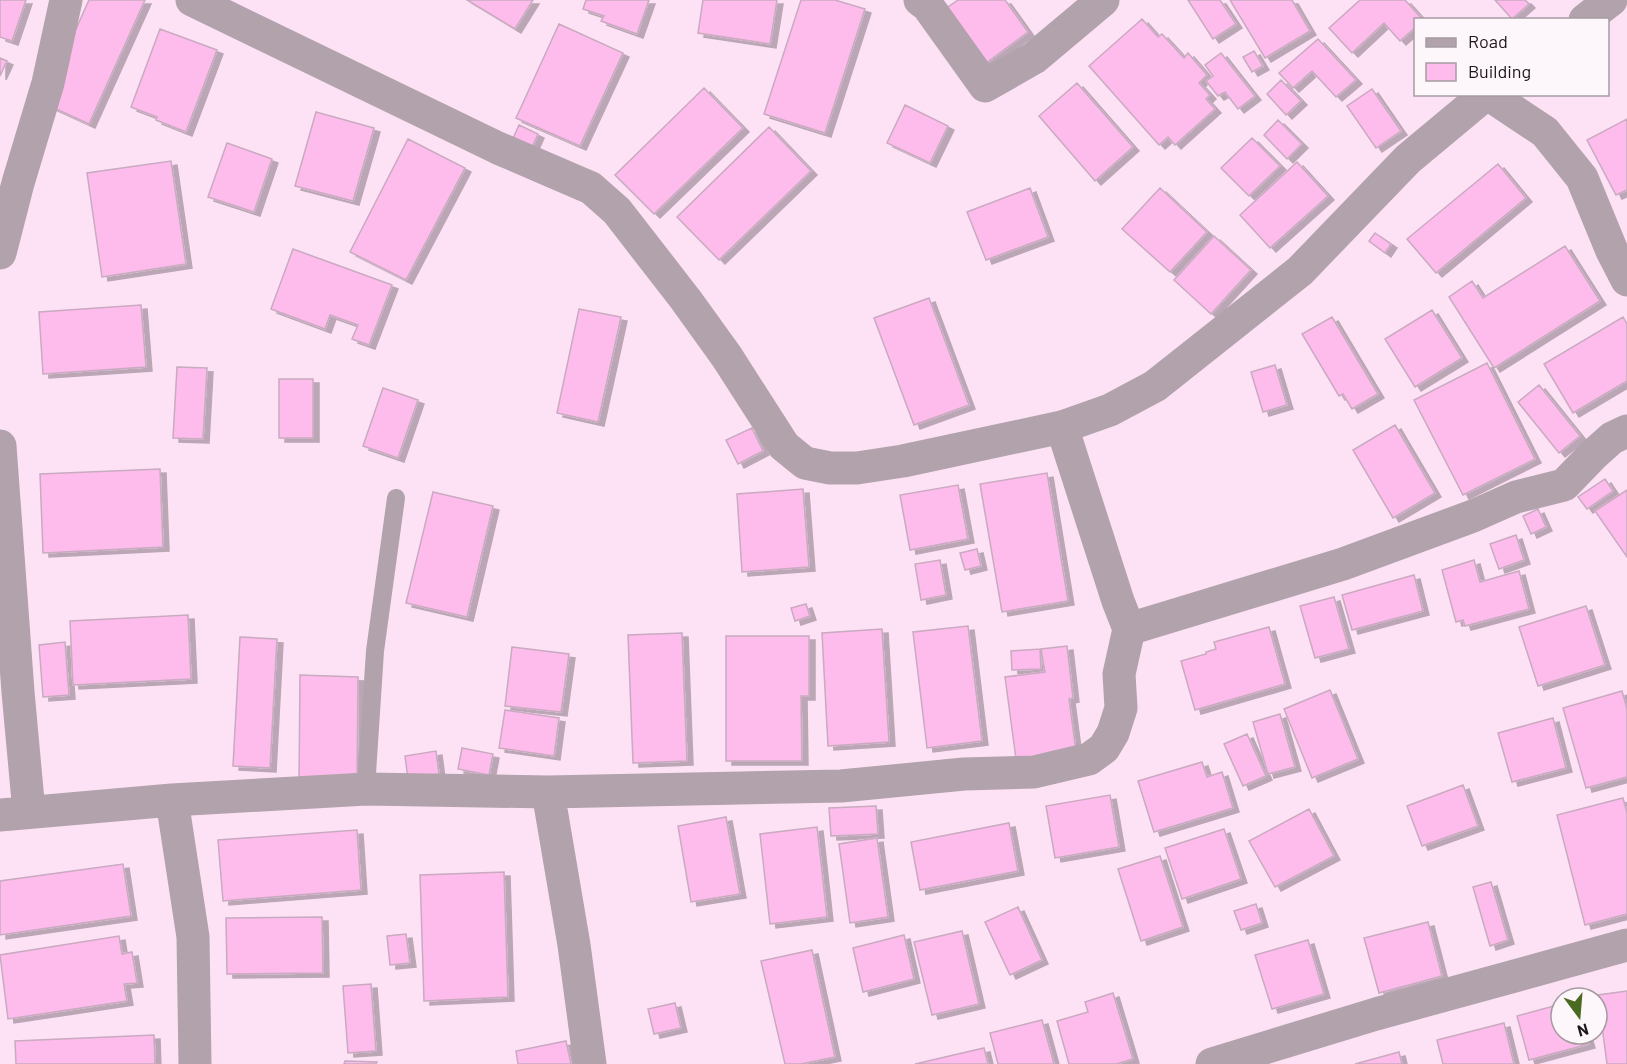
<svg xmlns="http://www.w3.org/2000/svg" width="1627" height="1064" font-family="Barlow,sans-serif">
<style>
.building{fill:#febcec;stroke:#c9aac0;stroke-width:1.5;filter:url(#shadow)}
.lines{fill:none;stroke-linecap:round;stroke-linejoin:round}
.lane{stroke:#b1a2ac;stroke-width:18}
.street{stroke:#b1a2ac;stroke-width:33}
</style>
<defs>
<filter id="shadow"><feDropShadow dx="6" dy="4" stdDeviation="0" flood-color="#0004"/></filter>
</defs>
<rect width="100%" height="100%" fill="#fde2f5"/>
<path class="building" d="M0 0H26L12 41 0 37Z
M89 0H145L89 124 43 103Z
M467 0H533L515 29Z
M586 0H649L637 34 601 21 604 16 583 9Z
M703 0H777L770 44 698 33Z
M801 0H835L865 9 825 133 764 114Z
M958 0H1005L1028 32 978 69 938 14Z
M1188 0H1220L1236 24 1213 39Z
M1230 0H1292L1310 31 1265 58Z
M1360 0H1405L1423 20H1416V27L1400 41 1384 23 1352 53 1329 28Z
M1495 0H1525L1529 4 1512 19Z
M1142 19 1158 37 1162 34 1184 58 1188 53 1207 75 1199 83 1210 95 1206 99 1215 109 1175 145 1168 137 1159 145 1089 66Z
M559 24 623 53 580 146 516 118Z
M160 29 217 50 186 132 156 120 157 117 131 107Z
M1318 39 1356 80 1336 97 1312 71 1293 88 1279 73Z
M1254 51 1263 66 1252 72 1243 57Z
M1221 53 1255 96 1238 109 1225 92 1218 96 1206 81 1213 76 1205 65Z
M0 58 7 61 0 76Z
M1281 80 1301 101 1286 115 1267 94Z
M1077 83 1133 147 1095 181 1039 116Z
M704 88 743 128 654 214 615 175Z
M1372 89 1401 131 1376 148 1347 106Z
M905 105 948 126 930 163 887 143Z
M316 112 374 128 353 201 295 186Z
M1627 119V190L1616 195 1587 140Z
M1278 120 1302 144 1287 159 1264 135Z
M519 125 538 134 530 152 511 143Z
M769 127 811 171 719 260 677 217Z
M1252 138 1280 166 1249 196 1221 168Z
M408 139 465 168 406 280 350 252Z
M227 143 272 159 254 212 208 197Z
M171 161 186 264 102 277 87 173Z
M1297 162 1328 196 1270 248 1240 215Z
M1498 164 1526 198 1436 273 1407 239Z
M1030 188 1048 237 986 260 967 212Z
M1160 188 1207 232 1170 272 1122 229Z
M1375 233 1391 244 1385 253 1369 241Z
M1214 236 1251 270 1211 314 1174 280Z
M1565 246 1600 301 1494 368 1449 297 1472 281 1483 298Z
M293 249 392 285 369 345 352 339 358 325 330 315 325 329 271 309Z
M929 298 969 405 914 425 874 318Z
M141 305 146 367 43 374 39 312Z
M579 309 621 317 598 422 557 413Z
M1432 310 1462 358 1415 387 1385 339Z
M1332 317 1378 394 1352 409 1343 394 1339 396 1302 334Z
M1623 317 1627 324V381L1573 413 1544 364Z
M1487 363 1535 459 1463 495 1414 400Z
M1275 365 1287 405 1263 412 1251 372Z
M177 367 207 368 203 439 173 438Z
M279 379H313V438H279Z
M1539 385 1580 436 1559 453 1518 402Z
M383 388 418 400 398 458 363 446Z
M1395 425 1435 493 1393 518 1353 450Z
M752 428 763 451 738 464 726 440Z
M160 469 163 547 43 553 40 474Z
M1047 473 1068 601 1002 612 980 484Z
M1605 479 1613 491 1587 509 1578 497Z
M958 485 968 539 910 550 900 495Z
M803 489 809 567 742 572 737 494Z
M1627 490V557L1595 511Z
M433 492 493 506 467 617 406 603Z
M1538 509 1546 527 1531 534 1523 516Z
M1516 535 1524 560 1499 569 1490 544Z
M977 549 981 566 965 570 960 553Z
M940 560 946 595 921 600 915 564Z
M1474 560 1480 582 1519 571 1529 609 1465 626 1463 620 1456 622 1442 570Z
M1414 575 1423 611 1352 630 1342 595Z
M1334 597 1349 649 1315 658 1300 606Z
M806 604 810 616 795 621 791 608Z
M1586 606 1605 665 1538 686 1519 627Z
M188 615 191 679 73 685 70 621Z
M968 626 982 741 927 748 913 632Z
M1269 627 1285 684 1195 710 1181 661 1206 654V652L1216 649 1214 642Z
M882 629 889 742 828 746 822 633Z
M682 633 687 761 633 763 628 635Z
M726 636H809V696H801L802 761H726Z
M240 637 277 639 270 768 233 766Z
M65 642 69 695 43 697 39 645Z
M1067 646 1073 698 1069 699 1076 751 1016 759 1005 677 1045 672 1041 649Z
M512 647 569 654 561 712 505 706Z
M1040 649 1041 669 1012 670 1011 651Z
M300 675 358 677 357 783 299 782Z
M1330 690 1358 759 1312 778 1284 709Z
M1622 691 1627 709V777L1586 788 1563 708Z
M505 710 559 718 554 756 499 748Z
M1280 714 1295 767 1268 774 1253 722Z
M1553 718 1566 768 1512 782 1498 733Z
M1247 734 1266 776 1243 786 1224 744Z
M462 748 493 754 489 775 458 769Z
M436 751 439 774 408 779 405 756Z
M1202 762 1207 777 1222 772 1233 808 1154 832 1138 781Z
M1463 785 1478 826 1422 846 1407 806Z
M1110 795 1119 847 1055 858 1046 806Z
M1623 798 1627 813V914L1585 925 1557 815Z
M876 806 878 834 831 836 829 808Z
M1309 809 1334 856 1275 887 1249 841Z
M726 817 740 894 691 902 678 826Z
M1009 823 1018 871 920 890 911 842Z
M817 827 827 917 770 924 760 834Z
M1224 829 1241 879 1182 899 1165 848Z
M357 830 361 890 223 901 218 840Z
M877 838 888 917 850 923 839 844Z
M1160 856 1183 927 1141 941 1118 869Z
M123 864 131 916 0 935V881Z
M504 872 508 997 424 1001 420 875Z
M1491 882 1508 940 1490 946 1473 887Z
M1256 904 1262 923 1241 930 1234 911Z
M1018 907 1042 960 1010 975 985 922Z
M322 917 323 973 227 974 226 918Z
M1428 922 1442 976 1379 993 1364 938Z
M962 931 979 1004 932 1015 914 942Z
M406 934 410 963 390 965 387 936Z
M904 935 914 979 863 992 853 948Z
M119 936 122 954 132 952 137 983 124 984 127 1001 8 1019 0 955Z
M1308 940 1324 994 1272 1009 1255 955Z
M812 950 835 1057 801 1064H785L761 961Z
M371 984 376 1051 348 1053 343 986Z
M1627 991V1064H1607L1598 995Z
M1113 993 1133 1059 1116 1064H1069L1057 1021 1088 1012 1085 1002Z
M675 1003 681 1028 654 1034 648 1009Z
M1561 1004V1034H1586L1589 1044 1529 1060 1517 1016Z
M1042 1020 1054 1064H998L990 1033Z
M1504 1023 1514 1064H1443L1437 1040Z
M154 1035 155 1064H16L15 1041Z
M566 1041 571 1064H518L516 1051Z
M984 1048 988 1064H915Z
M1399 1052 1402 1064H1355Z
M345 1061 377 1062 376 1064H344Z"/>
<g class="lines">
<path class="lane" d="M366 789 375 651 396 498"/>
<path class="street" d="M192 0 498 148 591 188 617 211 686 300 727 357 784 446 805 463 830 468H857L903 461 1062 427 1110 410 1155 386 1300 271 1408 159 1486 94
M920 0 927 5 985 86 1034 58 1103 0
M1585 20 1611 0
M1488 94 1545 132 1582 178 1612 251 1627 280
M0 253 18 183 48 83 66 0
M0 446 18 692 29 812
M1129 629 1343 564 1473 516 1516 497 1564 485 1593 455 1612 438 1627 431
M548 792 574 945 590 1064
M172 800 193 937 195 1064
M0 815 172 800 366 789 548 792 841 786 964 774 1034 772 1089 759 1104 748 1113 733 1121 708 1119 674 1129 629 1118 601 1062 427
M1212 1064 1376 1014 1627 945"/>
</g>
<rect x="1414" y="18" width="195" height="78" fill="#fdf6fb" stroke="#a59ca2" stroke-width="1.5"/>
<rect x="1426" y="38" width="30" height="9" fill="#b1a2ac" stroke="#a59ca2" stroke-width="1.5"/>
<text x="1468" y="48" font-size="18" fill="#20151d">Road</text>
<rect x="1426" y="63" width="30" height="18" fill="#febcec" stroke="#a59ca2" stroke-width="1.5"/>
<text x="1468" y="78" font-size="18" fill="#20151d">Building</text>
<g transform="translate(1579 1016) rotate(164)"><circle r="28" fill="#fdf6fb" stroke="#a59ca2" stroke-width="1.5"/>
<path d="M0-4.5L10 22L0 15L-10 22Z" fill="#4a6a21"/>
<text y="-9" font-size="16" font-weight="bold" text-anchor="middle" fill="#20151d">N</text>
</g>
</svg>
